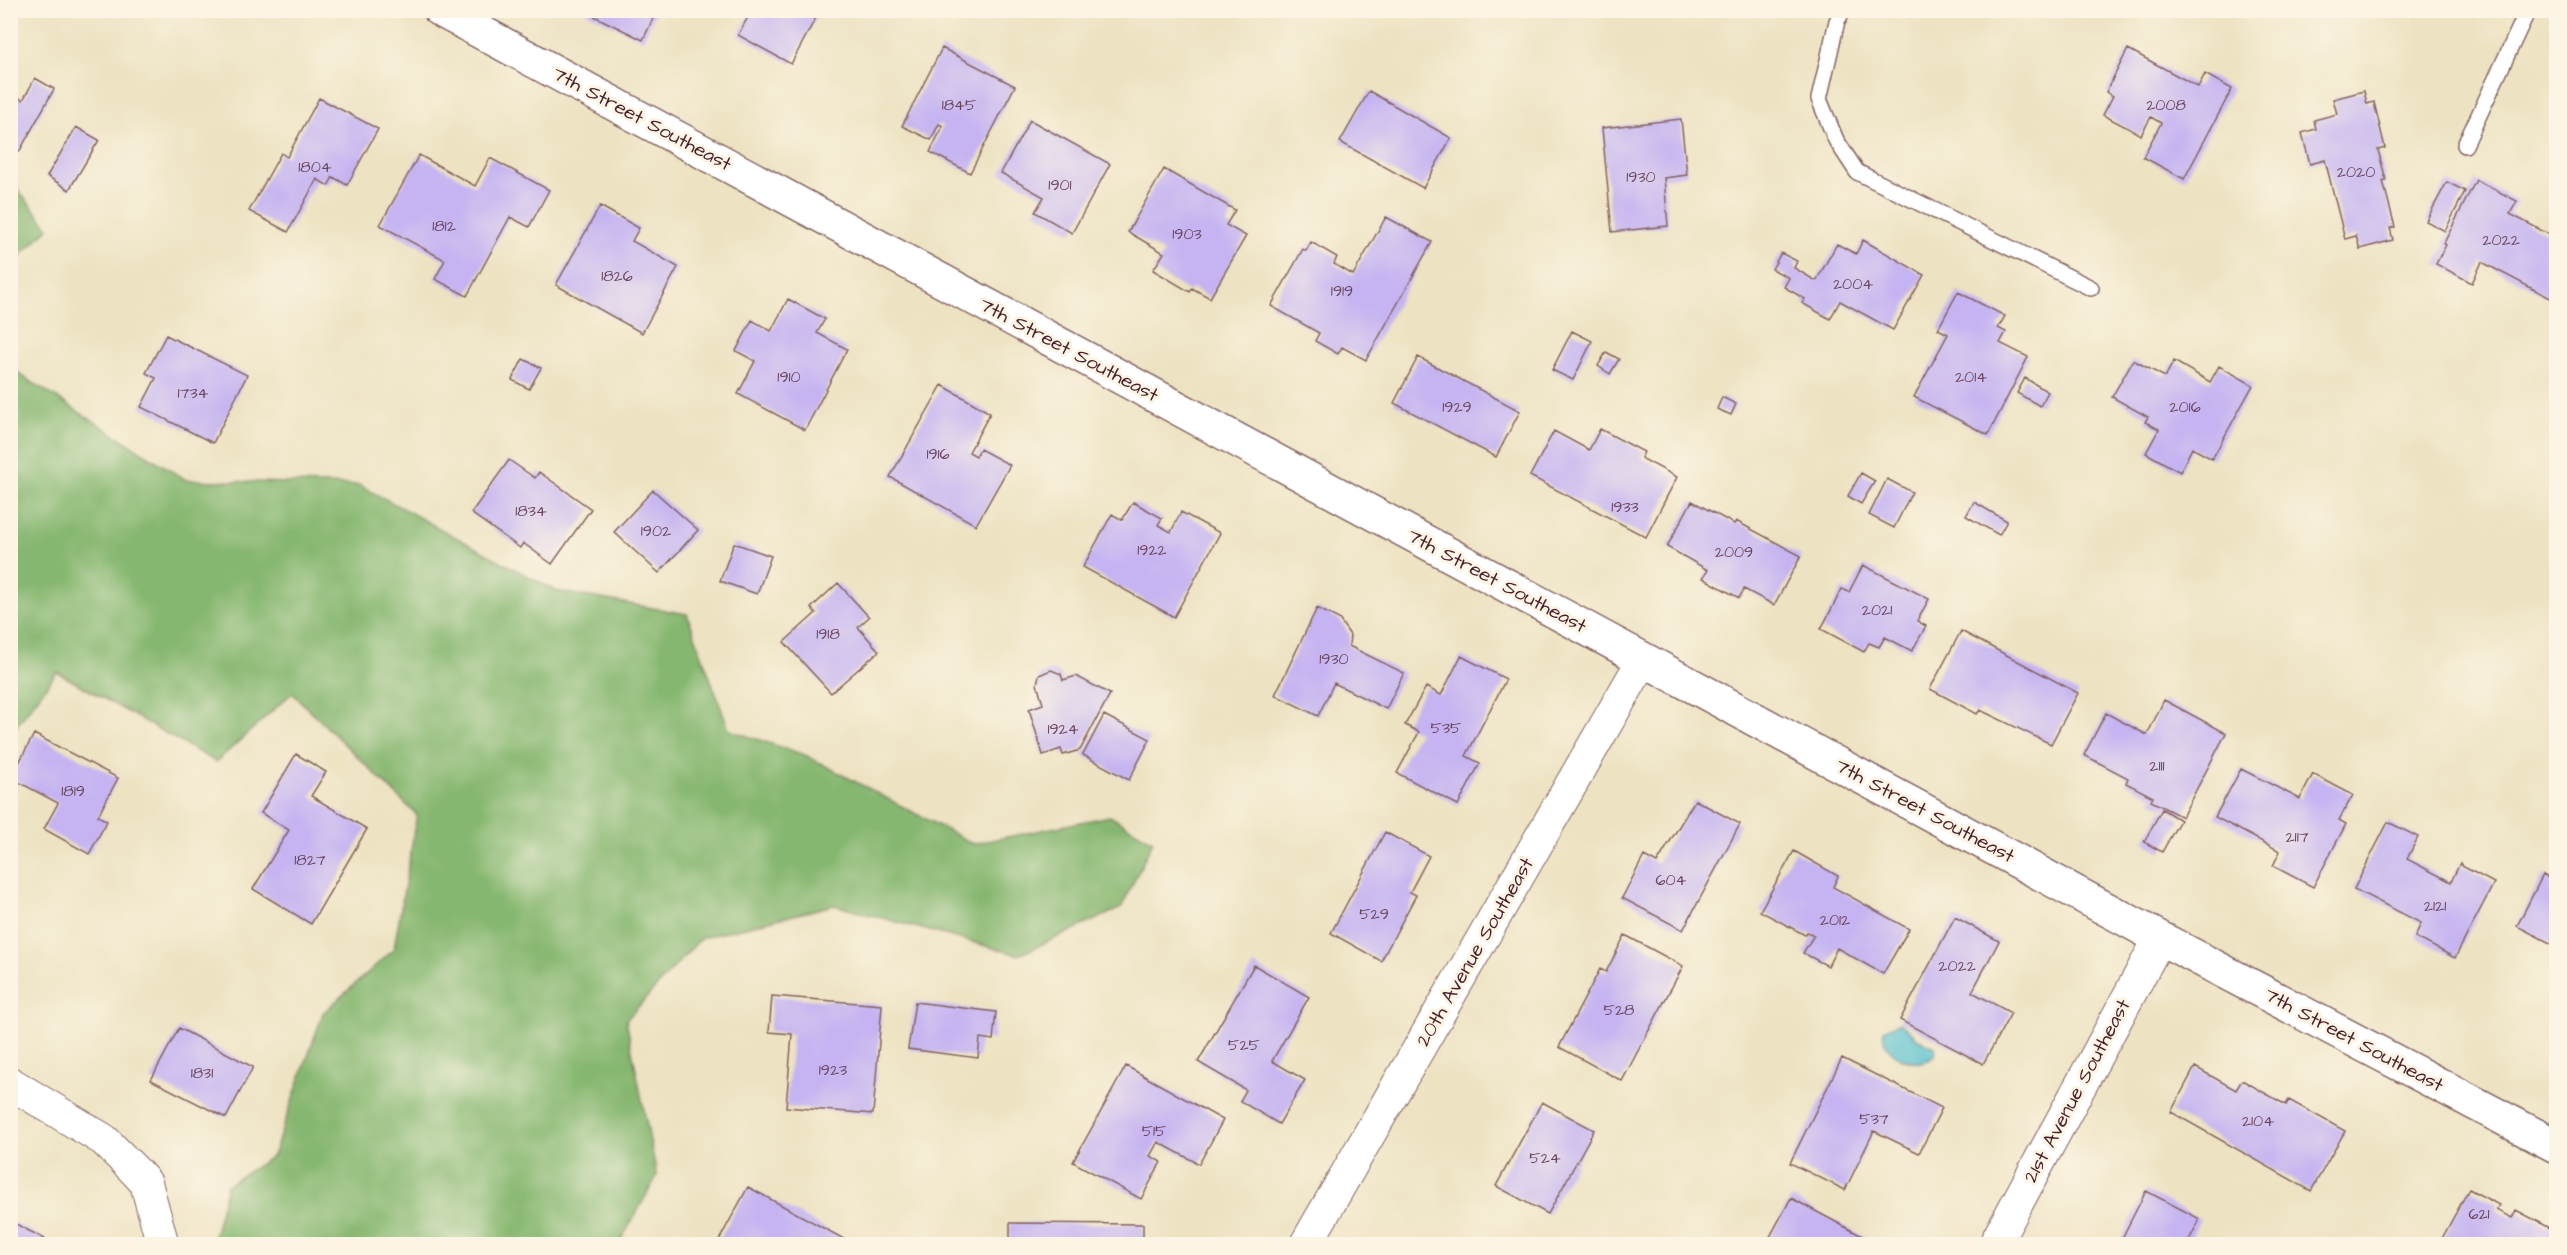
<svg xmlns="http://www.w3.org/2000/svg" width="2567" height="1255" font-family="'Architects Daughter',sans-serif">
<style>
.forest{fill:#86b770;stroke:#686b4e;stroke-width:1.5}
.water{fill:#53bfcd;stroke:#4e6f7c;stroke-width:1.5}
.building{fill:#c5b4f1}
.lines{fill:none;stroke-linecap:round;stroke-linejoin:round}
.lane-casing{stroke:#836360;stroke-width:18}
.street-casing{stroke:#836360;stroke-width:34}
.secondary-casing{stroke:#836360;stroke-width:36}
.lane{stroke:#fff;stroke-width:15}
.street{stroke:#fff;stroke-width:32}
.secondary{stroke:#fff;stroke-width:33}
.labels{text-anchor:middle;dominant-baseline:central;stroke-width:6;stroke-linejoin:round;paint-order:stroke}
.number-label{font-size:16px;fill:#69445c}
.street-label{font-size:20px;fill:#4a1f2b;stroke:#fcf5e5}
</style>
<rect width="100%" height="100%" fill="#fcf5e5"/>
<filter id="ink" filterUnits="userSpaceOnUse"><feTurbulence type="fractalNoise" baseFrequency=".0167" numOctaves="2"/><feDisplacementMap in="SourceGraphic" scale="12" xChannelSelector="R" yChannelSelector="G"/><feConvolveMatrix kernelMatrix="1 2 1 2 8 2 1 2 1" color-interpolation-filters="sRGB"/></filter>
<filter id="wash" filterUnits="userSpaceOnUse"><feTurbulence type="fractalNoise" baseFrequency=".008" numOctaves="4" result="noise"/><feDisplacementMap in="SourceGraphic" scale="24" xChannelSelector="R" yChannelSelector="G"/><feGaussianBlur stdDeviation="1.35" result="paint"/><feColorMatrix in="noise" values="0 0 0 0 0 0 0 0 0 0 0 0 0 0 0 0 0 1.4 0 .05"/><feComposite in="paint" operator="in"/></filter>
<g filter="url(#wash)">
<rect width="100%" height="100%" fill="#ede2c1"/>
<path class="forest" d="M11 187 17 189 49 228 11 264Z
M11 369 186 480 359 485 556 591 687 614 729 730 805 755 973 844 1110 816 1153 841 1121 908 1019 955 834 905 701 938 626 1020 657 1176 619 1244H212L227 1185 273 1156 323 1013 394 949 417 815 292 693 216 762 57 672 11 733Z"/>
<path class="water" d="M1900 1022 1918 1039 1935 1047 1936 1053C1922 1075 1878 1054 1884 1030Z"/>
<g id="blocks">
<path class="building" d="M582 10H657L643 40Z
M752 10H820L791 64 738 35Z
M942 48 1015 86 970 173 930 152 943 126 939 124 931 140 902 126Z
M2128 49 2198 87 2205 74 2232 89 2184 179 2143 157 2161 123 2151 117 2141 135 2103 115 2113 96 2106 92Z
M35 78 54 89 19 152 10 148V93L23 100Z
M1369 91 1451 138 1423 188 1340 142Z
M2364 91 2367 104 2374 102 2385 148 2378 150 2386 180 2383 181 2395 227 2390 228 2393 240 2360 249 2356 236 2345 239 2325 160 2310 164 2302 133 2316 129 2314 120 2337 114 2333 99Z
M319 98 378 129 347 185 333 177 328 186 317 179 288 232 249 211 281 153 287 157Z
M1681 119 1687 175 1664 178 1668 226 1612 232 1602 128Z
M1030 120 1110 164 1072 233 1035 212 1044 197 1001 173Z
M76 127 99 140 69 190 47 176Z
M419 155 475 186 490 158 549 190 529 227 510 217 467 296 435 279 445 260 380 225Z
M1164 169 1235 210 1226 225 1246 236 1210 298 1192 288 1190 292 1153 270 1164 253 1128 232Z
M2476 180 2517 201 2510 214 2556 238V290L2552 299 2482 262 2472 283 2436 264 2446 245 2444 243Z
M2447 182 2465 191 2445 231 2426 221Z
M600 206 639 228 632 241 678 267 642 333 556 285Z
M1386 217 1432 242 1366 360 1342 347 1338 354 1315 341 1319 333 1271 306 1303 249 1306 251 1311 242 1337 257 1334 264 1353 275Z
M1863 240 1924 275 1893 330 1840 301 1830 319 1802 303 1805 299 1784 287 1789 278 1772 269 1781 253 1797 261 1794 268 1816 281 1837 244 1856 254Z
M1958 292 2005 316 1998 328 2006 332 2000 343 2028 357 1988 435 1914 397 1948 334 1938 329Z
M788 299 825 319 817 333 847 349 805 430 738 394 755 361 736 351 752 320 771 331Z
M1572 331 1592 341 1573 380 1552 370Z
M166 335 247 375 213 443 141 407 156 378 146 373Z
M1606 352 1619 359 1610 374 1598 366Z
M1418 357 1520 411 1496 457 1394 403Z
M523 359 541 368 529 389 512 380Z
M2133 360 2165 377 2174 361 2210 382 2219 366 2253 385 2212 459 2192 448 2180 472 2146 453 2159 429 2145 422 2148 417 2112 397Z
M2025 378 2048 392 2040 406 2017 393Z
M942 385 990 413 969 452 976 456 980 449 1010 465 976 525 890 477Z
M1722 397 1736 404 1731 415 1717 409Z
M1600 429 1644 452 1641 458 1677 477 1646 537 1530 476 1554 431 1589 450Z
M509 460 535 478 539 472 591 509 552 564 523 543 520 548 471 513Z
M1861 473 1875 481 1861 504 1848 496Z
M1887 479 1912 492 1894 528 1869 515Z
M653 490 698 530 659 573 614 532Z
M1692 501 1734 524 1736 521 1801 556 1774 605 1744 589 1739 598 1703 578 1708 570 1667 547Z
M1133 502 1162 518 1158 525 1171 532 1181 512 1220 533 1174 617 1083 567 1112 514 1122 520Z
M1974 502 2007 521 1999 535 1966 516Z
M734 543 771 556 757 594 720 581Z
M1863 565 1929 599 1917 621 1926 626 1912 651 1885 637 1879 647 1869 643 1864 652 1821 629 1842 589 1849 592Z
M838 583 869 617 858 627 879 651 831 693 784 642 816 613 811 608Z
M1317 608 1339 619 1350 635 1349 646 1404 673 1386 709 1334 683 1318 716 1275 695Z
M1961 631 2078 693 2051 744 1980 710 1977 714 1930 689Z
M1461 656 1506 679 1466 756 1480 763 1458 805 1397 773 1419 732 1405 725 1426 687 1441 695Z
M1051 670 1061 674 1063 680 1076 676 1110 694 1080 750 1063 755 1061 749 1043 755 1029 709 1043 704 1037 684 1039 675Z
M2164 700 2226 733 2182 817 2151 801 2153 797 2126 783 2128 778 2084 755 2106 713 2147 735Z
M1104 715 1150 739 1129 780 1083 755Z
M34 734 118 778 98 816 107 821 89 854 44 829 58 803 11 778Z
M296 754 326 772 311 796 367 829 311 924 253 889 289 830 261 813Z
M2241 769 2300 799 2313 774 2353 795 2339 820 2346 824 2313 887 2273 866 2280 851 2215 817Z
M1695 800 1740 824 1683 930 1622 898 1644 856 1657 863Z
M2162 809 2180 820 2162 852 2144 842Z
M2388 822 2418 837 2407 859 2451 882 2460 863 2462 866 2494 883 2455 958 2415 937 2421 923 2354 889Z
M1385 832 1429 856 1410 892 1416 895 1381 961 1331 933Z
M1794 851 1838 876 1833 887 1909 929 1883 974 1837 948 1828 966 1803 953 1814 935 1807 932 1805 935 1760 911Z
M2543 875 2556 882V946L2517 926Z
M1955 917 1999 941 1972 992 2011 1013 1983 1064 1900 1020Z
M1625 935 1683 966 1622 1081 1559 1047 1600 969 1606 972Z
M1254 965 1309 997 1272 1061 1305 1080 1279 1124 1240 1101 1246 1090 1198 1062Z
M772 996 882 1005 873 1114 786 1107 792 1034 769 1032Z
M915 1002 996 1012 993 1040 980 1038 978 1058 908 1049Z
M179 1028 253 1067 226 1118 151 1080Z
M1842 1058 1942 1108 1919 1153 1874 1131 1845 1190 1790 1163Z
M1126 1066 1223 1120 1199 1164 1158 1142 1150 1156 1161 1162 1141 1199 1073 1162Z
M2195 1067 2236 1090 2242 1080 2286 1105 2289 1100 2345 1131 2311 1191 2171 1112Z
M1542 1102 1594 1130 1548 1214 1496 1186Z
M748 1187 844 1239 841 1244H717Z
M2469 1189 2499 1205 2496 1210 2512 1218 2516 1210 2554 1230 2546 1244H2439Z
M2146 1191 2200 1219 2187 1244H2119Z
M1791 1198 1877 1244H1766Z
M10 1221 47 1240 44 1244H10Z
M1010 1223 1143 1224V1244H1010Z"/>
</g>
</g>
<g filter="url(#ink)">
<use href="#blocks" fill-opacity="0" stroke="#836360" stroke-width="1.5"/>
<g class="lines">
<defs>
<path id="lane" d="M1843 10 1837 21 1819 99 1836 140 1857 172 2091 288
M2465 145 2528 10"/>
<path id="street" d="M10 1083 104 1140 136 1172 146 1183 161 1238 159 1244
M1306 1244 1643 660
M1995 1244 2160 938"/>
<path id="secondary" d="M440 10 2160 938 2556 1146"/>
</defs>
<use href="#lane" class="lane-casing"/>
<use href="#street" class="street-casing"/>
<use href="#secondary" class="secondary-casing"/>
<use href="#lane" class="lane"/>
<use href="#street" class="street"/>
<use href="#secondary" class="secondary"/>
</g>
</g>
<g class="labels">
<g class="number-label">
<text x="959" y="105">1845</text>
<text x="2166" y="105">2008</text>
<text x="315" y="167">1804</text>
<text x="2356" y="172">2020</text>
<text x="1641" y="177">1930</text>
<text x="1060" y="185">1901</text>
<text x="444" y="226">1812</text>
<text x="1187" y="234">1903</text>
<text x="2501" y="240">2022</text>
<text x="617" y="276">1826</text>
<text x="1853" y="284">2004</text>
<text x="1342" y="291">1919</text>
<text x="789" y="377">1910</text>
<text x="1971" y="377">2014</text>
<text x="193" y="393">1734</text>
<text x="1457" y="407">1929</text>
<text x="2185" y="407">2016</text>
<text x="938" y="454">1916</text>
<text x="1625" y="507">1933</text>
<text x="531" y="511">1834</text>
<text x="656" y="531">1902</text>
<text x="1152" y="550">1922</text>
<text x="1734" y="552">2009</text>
<text x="1877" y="610">2021</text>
<text x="828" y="634">1918</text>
<text x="1334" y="659">1930</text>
<text x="1446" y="728">535</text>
<text x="1063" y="729">1924</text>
<text x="2157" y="766">2111</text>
<text x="73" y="791">1819</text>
<text x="2297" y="837">2117</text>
<text x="310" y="860">1827</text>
<text x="1671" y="880">604</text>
<text x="2435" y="906">2121</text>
<text x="1374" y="914">529</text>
<text x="1835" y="920">2012</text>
<text x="1957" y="966">2022</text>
<text x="1619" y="1010">528</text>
<text x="1244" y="1045">525</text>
<text x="833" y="1070">1923</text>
<text x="202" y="1073">1831</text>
<text x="1874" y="1119">537</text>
<text x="2258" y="1121">2104</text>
<text x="1154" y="1131">515</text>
<text x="1545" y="1158">524</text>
<text x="2479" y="1214">621</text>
</g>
<g class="street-label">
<text transform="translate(642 119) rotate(28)">7th Street Southeast</text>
<text transform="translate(1069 350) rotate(28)">7th Street Southeast</text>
<text transform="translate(1497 581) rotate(28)">7th Street Southeast</text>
<text transform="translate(1925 811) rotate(28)">7th Street Southeast</text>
<text transform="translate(1475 952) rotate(-60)">20th Avenue Southeast</text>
<text transform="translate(2354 1040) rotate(28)">7th Street Southeast</text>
<text transform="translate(2077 1091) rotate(-62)">21st Avenue Southeast</text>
</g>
</g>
<rect width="2567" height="1255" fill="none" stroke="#fcf5e5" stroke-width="36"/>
</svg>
